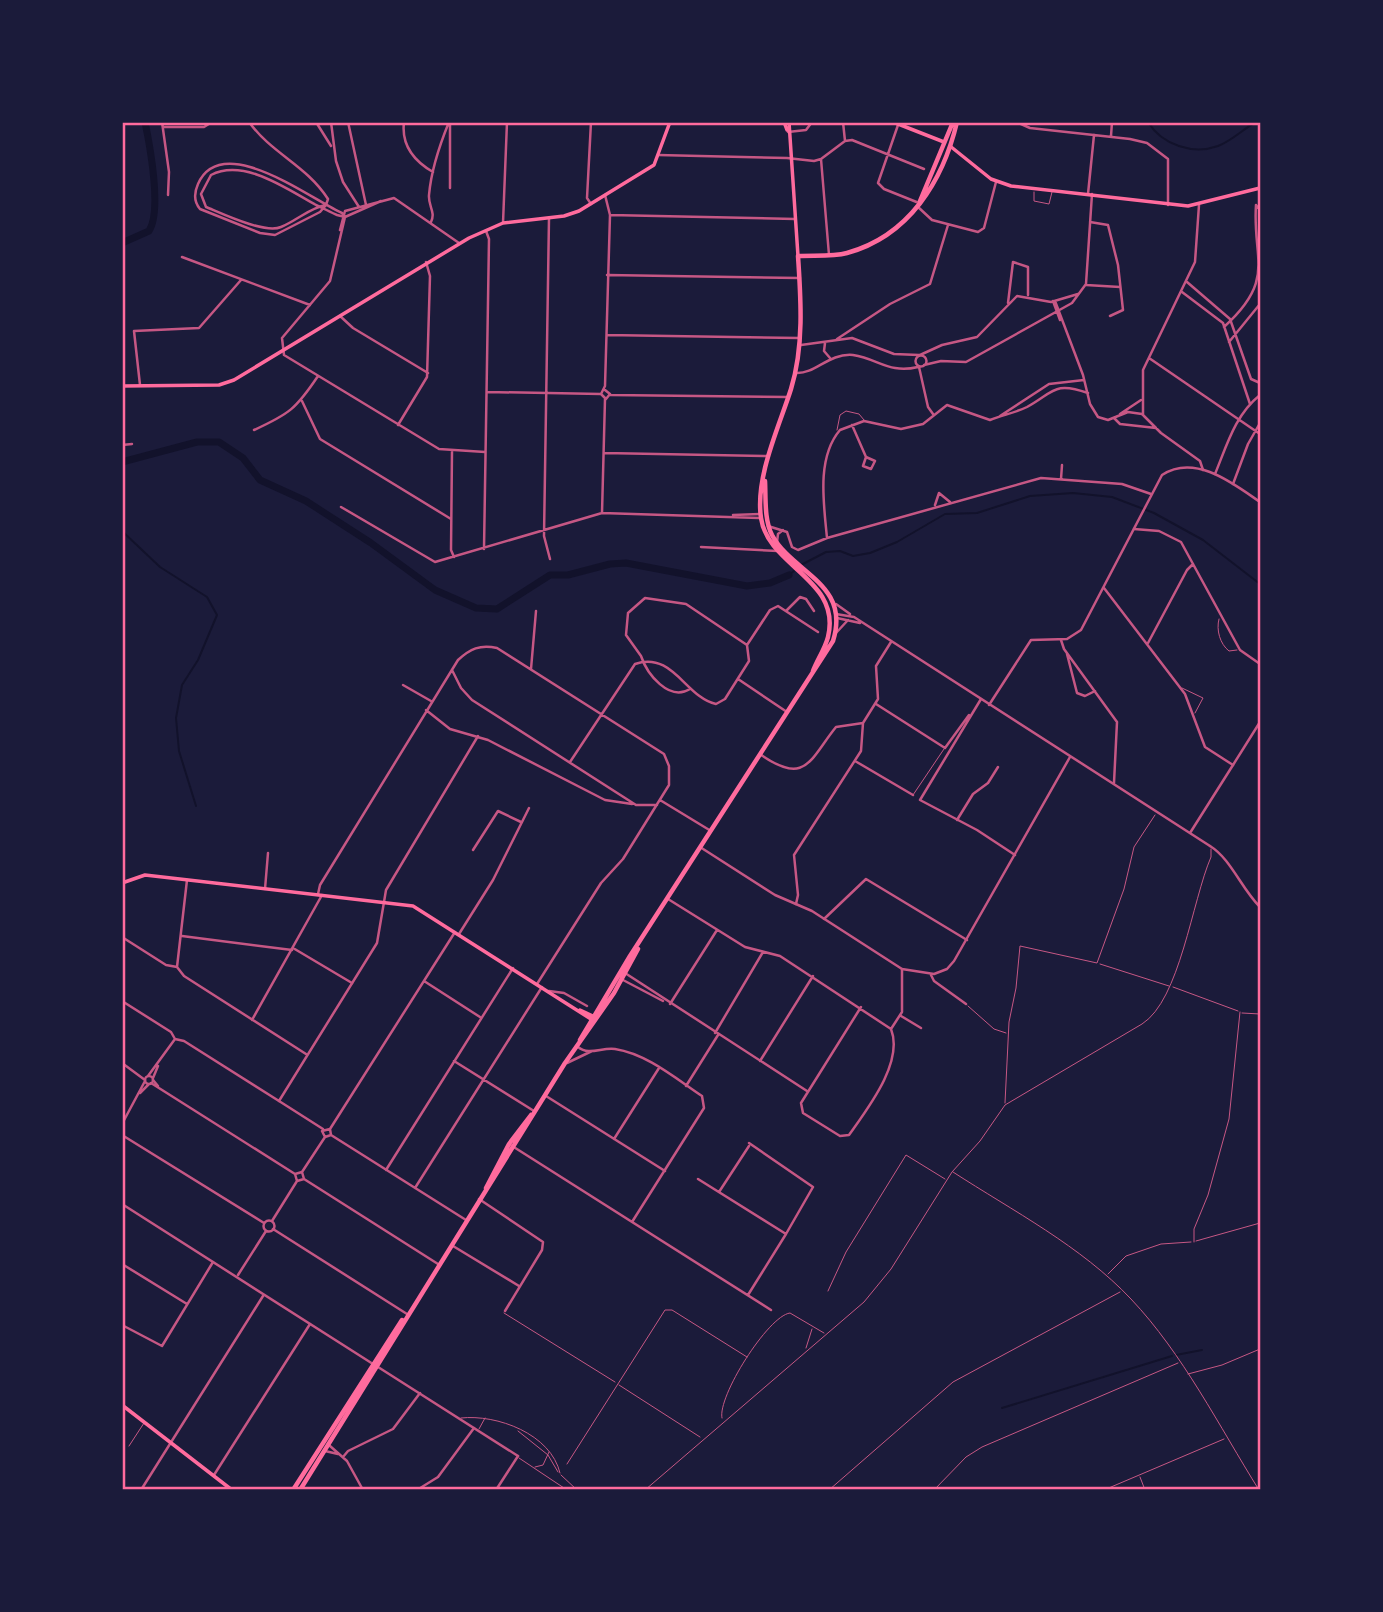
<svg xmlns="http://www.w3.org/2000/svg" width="1383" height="1612" font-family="Commissioner,sans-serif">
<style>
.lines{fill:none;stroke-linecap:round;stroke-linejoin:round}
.stream{stroke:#12122b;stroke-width:2}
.river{stroke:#12122b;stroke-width:7}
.service{stroke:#c65784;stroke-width:1}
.minor{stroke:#c65784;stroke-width:2.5}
.tertiary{stroke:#c65784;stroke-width:2.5}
.secondary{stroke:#ff6b9d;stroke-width:3.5}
.primary{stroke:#ff6b9d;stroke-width:3.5}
.trunk{stroke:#ff6b9d;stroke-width:4.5}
.neatline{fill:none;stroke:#ff6b9d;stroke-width:2.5}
</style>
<rect width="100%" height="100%" fill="#1b1b3a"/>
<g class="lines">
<path class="stream" d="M1148 122C1162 145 1193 155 1218 146 1233 140 1243 129 1256 122
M122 531 160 567 207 597 217 615 198 660 182 685 176 718 179 751 196 806
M801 565 826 552 840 551 853 556 870 553 897 542 945 514 977 513 1030 496 1073 493 1112 497 1154 513 1203 540 1260 584
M789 575 794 571
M1176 1355 1202 1350
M1002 1408 1172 1356"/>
<path class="river" d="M122 243 149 231C162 211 150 146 145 122
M122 462 197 442H219L243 458 260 480 306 501 371 543 435 590 476 608 497 609 550 575H568L610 564 626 563 747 586 770 583 789 575"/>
<path class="service" d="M1034 192V201L1049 204 1052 192
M837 430 840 415 846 411 859 414 864 420
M1219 619C1216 630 1220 644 1229 651L1237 650
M1182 688 1203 698 1195 713
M913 795 944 749
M1100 964 1169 986
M1173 987 1238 1011
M968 1006 994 1029 1006 1033
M1242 1013 1260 1014
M1005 1103 1009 1022 1016 988 1020 946 1097 963 1124 889 1134 847 1155 815
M953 1172C1013 1211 1081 1246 1131 1299 1183 1354 1219 1426 1259 1490
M1196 1241 1260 1223
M1194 1242V1229L1208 1195 1229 1119 1240 1012
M1108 1274 1126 1256 1161 1244 1191 1242
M828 1291 846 1252 906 1155 945 1179
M504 1313 615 1382
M806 1348 812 1329
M1188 1374 1222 1365 1260 1349
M619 1385 700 1437
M461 1418C497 1414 551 1434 560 1473
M722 1418C717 1397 768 1316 790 1313L824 1333
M479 1429 485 1418
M518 1431 548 1455 558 1472
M129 1446 144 1423
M519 1458 567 1490
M567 1464 665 1310H672L747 1357
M535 1467 543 1465 549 1452
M561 1475 577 1490
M1140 1477 1145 1490
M645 1490 864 1302 891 1269 952 1172 980 1141 1005 1105 1142 1024C1180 1000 1192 901 1211 857V849
M829 1490 953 1382 1120 1292
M934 1490 966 1457 982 1447 1178 1363
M1104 1490 1224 1439"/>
<path class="minor" d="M162 122 169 172 168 195
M249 122C272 154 306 165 328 199L326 205
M316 122 331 146
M331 122 336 161 343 182 359 207
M348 122 366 205
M404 122C401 146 414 161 433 172
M591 122 587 198 591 204
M1016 122 1030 128 1130 139 1147 143 1168 159V205
M898 125 878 183 884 189 919 203
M164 127H204L212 122
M788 132 806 130 812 122
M1111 136 1112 122
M845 141 852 140 924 169
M658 155 787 158 814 161 821 159
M450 188V122
M1088 194 1094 135
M381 201 345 217 330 281 282 338 284 355 439 449 485 452
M326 205 320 212 275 235 260 233 200 209C194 202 194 193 198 184 222 130 312 200 342 213L345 217
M326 205C311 207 296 221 281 227 265 234 223 214 206 207L201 194 211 175C244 158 287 189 316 205 323 208 330 212 337 215L345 217
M1256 205 1260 210
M918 207 932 220 978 232 984 228 996 182
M610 215 795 219
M549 218 544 536 550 559
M431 222C436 212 428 206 429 195 431 172 440 144 449 122
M1090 222 1108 225 1118 265 1123 310 1110 316
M503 223 507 122
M340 230 345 211 394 198 459 243
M829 255 821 159 845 141 843 122
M182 257 310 305
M607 275 800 278
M1187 282 1230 319 1251 379 1260 383
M1086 285 1120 287
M1182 292 1223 323 1250 404
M1053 301 1060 320
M1055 301 1083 375 1090 404 1098 417 1108 420 1128 412 1142 414 1161 433 1200 461 1203 470
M1008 303 1013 262 1028 267V295
M340 316 353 328 428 373
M1224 327C1277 279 1252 259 1256 205
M607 335 799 338
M837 339 890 304 930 284 948 225
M1229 342 1260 304
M825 343 824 351 830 358
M801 345 852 338 894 354 919 355
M920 355 942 345 977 337 1017 296 1051 302 1078 294
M915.5 361a5.5 5.5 0 1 1 11 0a5.5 5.5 0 1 1-11 0Z
M1149 358 1260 434
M924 365 941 361 966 362 1072 303 1086 284 1092 194
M919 367 928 407 933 414
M796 373C816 374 828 353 853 355 879 359 889 374 918 367
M140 385 134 331 199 328 241 280
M605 390 610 394 606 399 601 394 605 386 610 215 605 195
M487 392 601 394
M610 395 788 397
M302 401 320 439 451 519
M1120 414 1141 400
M1143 415V370L1195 262 1199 205
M1000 416 1049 384 1084 380
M1114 418 1120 424 1156 428
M398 425 427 377 430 276 426 262
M852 425 866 457 875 461 871 469 863 466 866 457
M254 430C289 414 296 409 318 376
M122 445 132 444
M452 451 451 550 454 557
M604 453 768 456
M1215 474C1227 445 1235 415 1260 395
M1061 479 1062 465
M1233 484 1248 444 1260 423
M935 505 939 493 950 502
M341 507 435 562 602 513 759 518
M602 513 605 399
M733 515 760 514
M768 526 787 532 792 547 798 550 827 538 1041 478 1122 484 1151 494
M1134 529 1159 531 1181 542 1240 650 1260 664
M827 538C824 505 816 458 840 430L864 421 901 429 923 424 947 405 990 420C1002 415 1015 413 1027 407 1054 392 1054 381 1088 393
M777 542 778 534 783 530
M701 547 778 551
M484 549 489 239 486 231
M787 610 800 597 806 599 814 611
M1061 640 1064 649 1117 722 1114 783
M1148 643 1187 570 1193 564
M747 645 770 610 778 606 818 632
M1067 654 1077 693 1085 696 1095 691
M531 669 536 611
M452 670 461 688 472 700 636 805H657
M738 679 787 712
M403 685 431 701
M981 699 920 800 977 830 1015 855
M876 704 945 748 969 715
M426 710 450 729 488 740 605 800 632 804
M760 754C806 787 810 759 836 727L863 723 878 699 876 666 891 642
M855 761 913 795
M570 762 635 664C673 651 685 697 716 704L725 699 749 661 747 645 686 604 645 598 628 613 626 635 641 656C647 674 669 702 690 689
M1233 765 1260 722
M660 800 711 831
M957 820 973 794 988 783 998 767
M1210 846C1231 859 1241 888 1260 907
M473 850 498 811 521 822
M265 889 268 853
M318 894 320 885 458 660C470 649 480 644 497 648L664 754 669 766V785L623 859 601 883 537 984
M668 899 745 947 780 956 891 1029 902 1012V969
M384 902 386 890 478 736
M796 904 798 895 794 855 861 751 863 723
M824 919 866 879 967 940
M459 934 493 880 529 808
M182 936 292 950
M122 937 166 965 177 967 184 976 306 1054
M293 948 352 983
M177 967 187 880
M625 973 807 1091
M931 975 934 981 966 1004
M623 980 663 1001
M424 981 480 1017
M549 991 564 993 587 1006
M670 1004 717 930
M861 1007 801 1103 803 1113 840 1136 849 1135C868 1108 904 1062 891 1029
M901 1016 921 1028
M252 1020 322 895
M715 1033 763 952
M578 1047C589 1056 602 1047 615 1049 647 1054 675 1078 702 1096L704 1108 632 1222
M454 1061 534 1111
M760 1061 813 976
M122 1063 145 1080
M567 1063 592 1051
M153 1080 158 1086
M151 1083 295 1174
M686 1086 718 1035
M546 1096 665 1171
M279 1101 323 1129
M330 1129 455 932
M122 1135 264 1223
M331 1135 325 1137 322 1131 330 1129 331 1135 466 1220
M614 1139 659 1068
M749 1143 813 1187 786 1234
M509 1144 771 1310
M386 1170 513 968
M302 1172 325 1137
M304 1179 297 1181 295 1174 302 1172 304 1179 438 1264
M698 1179 786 1234 748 1295
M415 1188 542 987
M719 1192 749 1146
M479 1199 543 1242 542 1250 505 1311
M263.5 1226a5.5 5.5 0 1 1 11 0a5.5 5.5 0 1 1-11 0Z
M272 1221 297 1181
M273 1229 407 1314
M453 1246 519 1286
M122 1264 187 1304
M238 1275 266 1231
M122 1325 162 1346 213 1262
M330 1446 347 1461 363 1490
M325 1451 338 1454
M343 1457 348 1451 393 1429 420 1393
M214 1475 310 1324
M141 1490 263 1296
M417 1490 438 1477 474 1428
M496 1490 518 1456"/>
<path class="tertiary" d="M1104 588 1185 694 1205 747 1233 765 1190 833
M836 604 850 614
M836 614 854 617 1210 846
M837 618 860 623
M836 633 848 620
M989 705 1031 640 1067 639 1081 630 1162 475C1195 453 1234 484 1260 502
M700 847 775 895 812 911 902 969 934 974 947 969 954 961 1070 757
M122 1001 171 1032 175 1039 184 1041 279 1101 377 943 384 902
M145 1080a4 4 0 1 1 8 0a4 4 0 1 1-8 0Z
M148 1076 175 1039
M153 1078 158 1066
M140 1093 149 1084
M122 1124 145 1081
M122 1204 373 1364
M378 1367 518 1456"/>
<path class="secondary" d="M784 122 787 130
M789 122 798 256
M122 386 219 385 234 380 469 238 503 223 564 216 579 211 654 165 670 122
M122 883 145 875 413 906 594 1021
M580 1010 595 1017"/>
<path class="primary" d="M893 122 944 142
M950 146 991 179 1011 186 1188 206 1260 188
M122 1405 232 1490"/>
<path class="trunk" d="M920 201 953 122
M813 671C817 660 825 649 828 637 842 579 768 567 761 518 755 477 779 427 791 389 804 347 801 300 798 256 814 255 832 257 847 253 909 236 943 181 957 122
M580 1040 630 956 833 641C851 583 793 574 772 535 764 519 766 498 765 481
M486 1188 509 1144 531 1115
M293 1490 402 1320
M300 1490 565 1063 614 993 638 949"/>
</g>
<rect width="1383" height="1612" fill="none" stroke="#1b1b3a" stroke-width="248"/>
<rect x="124" y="124" width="1135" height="1364" class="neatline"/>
</svg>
